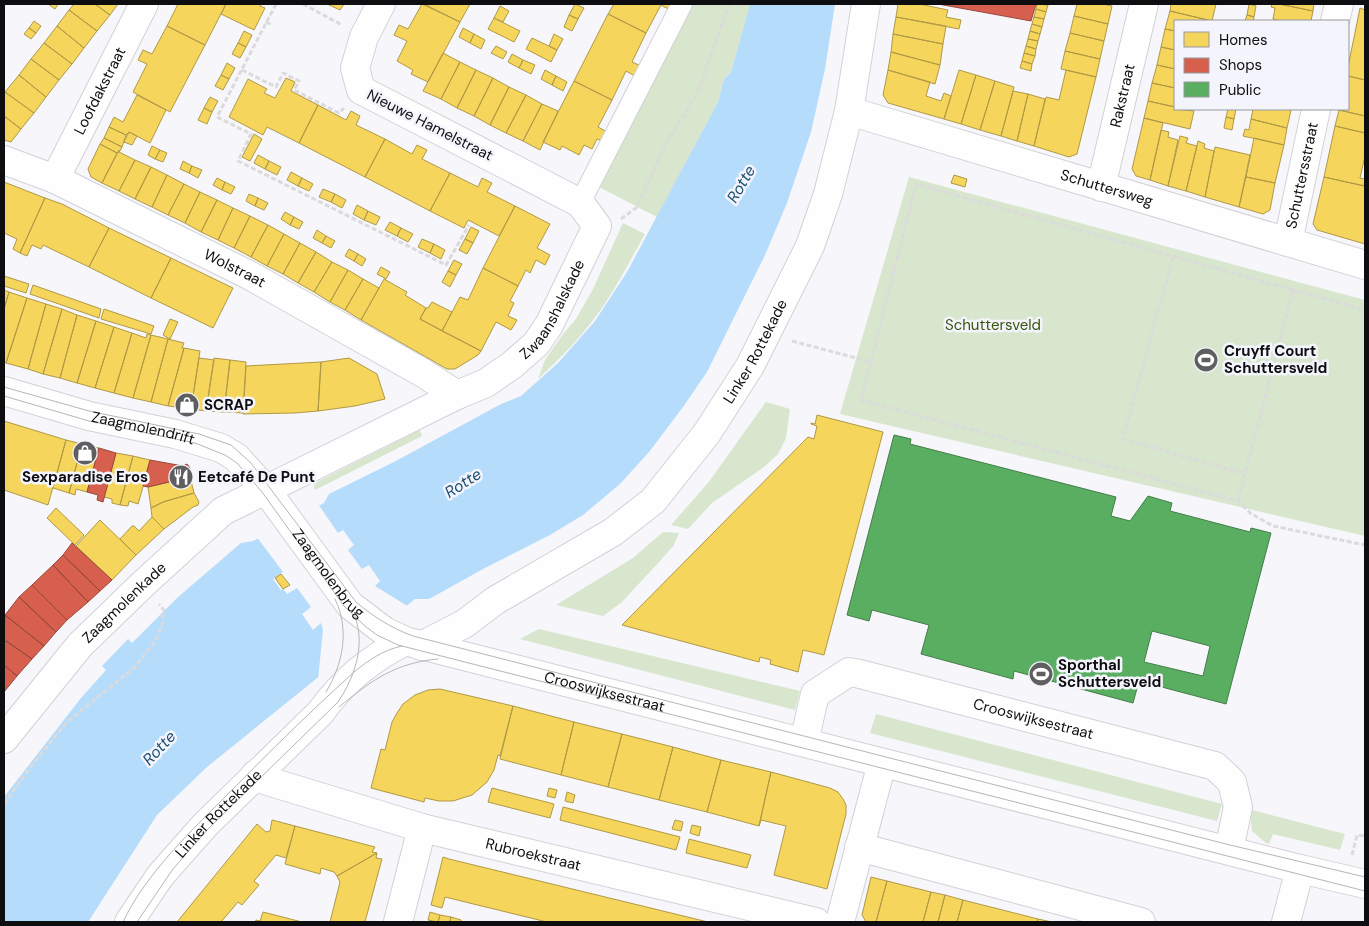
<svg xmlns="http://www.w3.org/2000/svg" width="1369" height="926" font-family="'DM Sans',sans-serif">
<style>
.green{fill:#d7e6cc}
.water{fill:#b6dcfc}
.pier{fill:#f6f6fb}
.homes{fill:#f6d55c;stroke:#b09945}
.shops{fill:#d6604d;stroke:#9a473b}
.public{fill:#5aae61;stroke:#437e49;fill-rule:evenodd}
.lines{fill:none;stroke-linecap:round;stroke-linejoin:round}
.pedestrian-casing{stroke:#d2d2d6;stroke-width:22}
.minor-casing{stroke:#d2d2d6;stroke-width:30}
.tertiary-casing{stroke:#d2d2d6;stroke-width:30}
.path{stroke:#dbdbdc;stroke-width:3;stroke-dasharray:5 2.5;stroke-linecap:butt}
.pedestrian{stroke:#fefefe;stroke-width:20}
.minor{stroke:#fefefe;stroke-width:28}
.tertiary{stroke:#fefefe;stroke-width:28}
.tram{stroke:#b6b6b8;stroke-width:1}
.labels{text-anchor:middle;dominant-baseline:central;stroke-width:5;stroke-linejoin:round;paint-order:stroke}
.street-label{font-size:15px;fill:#0e0e10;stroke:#f4f4fd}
.park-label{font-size:15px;fill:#355509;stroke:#f4f4fd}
.poi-label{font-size:15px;font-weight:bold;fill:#0e0e10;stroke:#f4f4fd;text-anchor:start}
.water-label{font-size:16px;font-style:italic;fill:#1d4f72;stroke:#f4f4fd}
</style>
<rect width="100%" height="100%" fill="#f6f6fb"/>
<path class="green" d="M691 4H750L731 72 724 79 718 102 657 217 597 186Z
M909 177 1365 300V536L840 414Z
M623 223 645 234C633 255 622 277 609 297 590 328 564 355 538 379L545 360 563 334 576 319 593 289Z
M766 402 790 409 786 438 778 454 764 467 712 503 688 529 671 525 708 483Z
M420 430 422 436 315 490 313 484Z
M663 532 679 533 674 545 659 562 622 602 603 616 556 605 633 558Z
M539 629 800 691 795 710 520 639Z
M876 714 1222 804 1217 821 870 733Z
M1252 810 1345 834 1340 850 1273 834 1269 844 1266 843 1252 831 1250 814Z"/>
<path class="water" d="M750 4H835L825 69 811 132 787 203 765 255 707 372 683 407 649 452 620 484 583 515 550 535 485 568 429 599H415L207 767 157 815 88 922H4V797L81 698 106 670 102 666 128 639 132 643 177 598 241 543 253 541 324 503 329 494 394 462 501 404 521 396 558 363 595 321 627 272 718 102 724 79 731 72Z"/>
<path class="pier" d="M318 504 338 533 343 530 354 545 348 550 362 569 369 565 380 581 375 586 409 607 318 679 323 630 321 623 313 630 302 614 311 607 297 588 287 594 283 589 281 590 273 579 283 572 256 536Z"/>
<path class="homes" d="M48 4H58L55 9Z
M74 4H95L110 15 97 31 69 10Z
M95 4H118L110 15Z
M178 4H226L205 45 167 26Z
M226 4H261L260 6 265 8 254 30 221 14Z
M327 4H344L340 10Z
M422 4 460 22 428 82 411 74 413 70 397 61 407 41 394 35 399 25 408 29Z
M424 4H470L460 22Z
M575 4 584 8 578 19 569 15Z
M614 4H673L670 10 661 5 646 33 608 14Z
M898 4H919L948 10 946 17 961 20 959 29 896 17Z
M1037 4 1048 5 1046 12 1036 9Z
M1077 4H1102L1112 6 1108 24 1074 16Z
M1171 4H1216L1212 21 1170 11Z
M1249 4 1256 6 1254 17 1247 15Z
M1272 4H1279L1313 11 1311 21H1281L1273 19 1275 8 1271 7Z
M1279 4H1314L1313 11Z
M500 6 509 11 503 22 494 18Z
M1360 8 1365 10V80L1348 76V67Z
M1036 9 1046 12 1044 19 1034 17Z
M69 10 97 31 84 48 57 26Z
M1170 11 1212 21H1175V31L1165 29Z
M608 14 646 33 632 62 641 66 635 76 626 71 612 100 574 81Z
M569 15 578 19 572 31 564 27Z
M1247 15 1254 17 1253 21H1245Z
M1074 16 1108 24 1104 41 1070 33Z
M896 17 946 26 943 44 893 34Z
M1034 17 1044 19 1042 27 1032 24Z
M494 18 520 31 514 42 488 29Z
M34 21 41 26 36 33 29 28Z
M1032 24 1042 27 1040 34 1030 31Z
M57 26 84 48 72 64 44 43Z
M167 26 205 45 170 112 133 92 147 64 138 60 143 50 152 54Z
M29 28 36 33 31 39 24 34Z
M463 28 474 34 470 43 459 37Z
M1165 29 1175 31V50L1161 47Z
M244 31 252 35 246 47 238 43Z
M1030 31 1040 34 1038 41 1028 39Z
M1070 33 1104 41 1100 59 1065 51Z
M474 34 485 40 481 49 470 43Z
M554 34 563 39 557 50 549 46Z
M893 34 943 44 940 65 891 52Z
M532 38 557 50 551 62 526 49Z
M1028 39 1038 41 1036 49 1026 46Z
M44 43 72 64 59 80 31 59Z
M238 43 246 47 240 58 232 54Z
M496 46 507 52 503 59 491 53Z
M1026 46 1036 49 1035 56 1024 53Z
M1161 47 1175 50V69L1157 65Z
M1065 51 1100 59 1096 77 1061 69Z
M891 52 940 65 935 84 888 70Z
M443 53 460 62 441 99 423 91Z
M1024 53 1035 56 1032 64 1022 61Z
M512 54 523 60 519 68 508 62Z
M31 59 59 80 46 97 19 75Z
M523 60 535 65 531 74 519 68Z
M1022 61 1032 64 1031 71 1020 68Z
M460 62 476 70 457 108 441 99Z
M227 63 235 68 229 79 221 75Z
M1157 65 1175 69V88L1152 83Z
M476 70 493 78 474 116 457 108Z
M545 70 556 76 552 85 541 79Z
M888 70 930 82 926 96 941 101 944 93 951 96 944 119 888 103 883 95Z
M959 70 976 75 961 124 944 119Z
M1066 70 1096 77 1077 154 1069 157 1034 146 1046 97 1059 100Z
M19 75 46 97 34 113 5 92Z
M221 75 229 79 223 90 215 86Z
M976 75 995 81 980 130 961 124Z
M556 76 567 82 563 91 552 85Z
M1348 76 1365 80V116L1339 110 1348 109Z
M286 78 295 82 291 91 318 105 299 143 267 127 263 135 229 117 248 79 267 89 264 93 275 98Z
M493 78 509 87 490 125 474 116Z
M574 81 612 100 598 127 607 132 602 141 597 139 592 149 584 145 579 155 562 146 560 150 543 142Z
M995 81 1014 87 1001 136 980 130Z
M1152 83 1175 88V107L1148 101Z
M509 87 526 95 506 133 490 125Z
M1013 91 1028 94 1017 141 1001 136Z
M5 92 34 113 21 129 4 116V95Z
M1028 94 1045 99 1034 146 1017 141Z
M137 95 166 110 150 143 129 132 126 135 109 127 114 117 123 122Z
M526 95 542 104 523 141 506 133Z
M210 97 218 101 212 112 204 108Z
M1148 101 1175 107V109L1194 111 1190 129 1144 118Z
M542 104 558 111 540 150 523 141Z
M318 105 346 120 351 111 360 116 356 125 385 139 365 177 299 143Z
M204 108 212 112 207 124 198 120Z
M1228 109H1236L1234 119 1226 117Z
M1250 109H1284L1291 110 1287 128 1251 119 1253 109Z
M1339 110 1365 116V133L1335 126Z
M4 116 21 129 11 142 4 140Z
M1226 117 1234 119 1232 130 1224 128Z
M1144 118 1163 123 1150 180 1136 176 1132 169Z
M1251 119 1287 128 1284 145 1243 136 1245 129 1249 130Z
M1335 126 1365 133V156L1360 178 1365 179 1364 186 1324 177Z
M109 127 126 135 122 147 104 138Z
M1161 130 1169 132 1168 137 1178 140 1168 186 1150 180Z
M129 132 137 136 132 145 124 142Z
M254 134 262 139 250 161 242 157Z
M1180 136 1188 138 1186 143 1197 146 1186 191 1168 186Z
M104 138 122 147 120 151 117 153 100 144Z
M1254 138 1284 145 1275 183 1246 177Z
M385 139 412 154 417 145 427 150 422 159 450 173 430 211 365 177Z
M1198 141 1205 144 1204 148 1214 151 1205 197 1186 191Z
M100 144 117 153 102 183 91 177 88 169Z
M152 146 160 150 155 159 148 155Z
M1215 147 1250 155 1239 207 1205 197Z
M119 150V152L135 160 119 191 102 183Z
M160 150 167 153 163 162 155 159Z
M258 155 269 161 265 169 254 163Z
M135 160 151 167 135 199 119 191Z
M183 161 192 166 189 173 180 169Z
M269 161 281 167 277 175 265 169Z
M192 166 202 170 198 178 189 173Z
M151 167 167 175 152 207 135 199Z
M291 172 302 178 298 186 287 180Z
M450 173 478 187 482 178 492 183 487 192 515 206 499 236 468 220 464 228 430 211Z
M167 175 184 184 168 215 152 207Z
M954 175 967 179 965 187 951 183Z
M1246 177 1275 183 1270 210 1263 214 1239 207Z
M1324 177 1365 186V244L1317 230 1313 224Z
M217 178 225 182 222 190 213 185Z
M302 178 313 184 309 191 298 186Z
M4 182 45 198 20 253 13 249 17 239 4 233Z
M225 182 235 187 231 194 222 190Z
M184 184 200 192 185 223 168 215Z
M323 189 335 194 331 202 319 197Z
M200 192 217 200 201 232 185 223Z
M249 194 258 198 255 206 246 201Z
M335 194 346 200 342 208 331 202Z
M45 198 62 204 109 228 89 267 43 245 41 249 32 245 27 256 20 253Z
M258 198 268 203 264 210 255 206Z
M217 200 233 208 218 240 201 232Z
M357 205 368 211 364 220 353 214Z
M515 206 550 224 537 248 550 255 545 265 536 260 530 273 526 270 518 286 483 268Z
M233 208 250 216 234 248 218 240Z
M368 211 380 217 376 225 364 220Z
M285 212 294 217 290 225 281 219Z
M250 216 268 225 251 257 234 248Z
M294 217 303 222 299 229 290 225Z
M390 222 401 228 397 236 385 230Z
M268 225 284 234 267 266 251 257Z
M471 227 479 231 473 243 465 239Z
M109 228 171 258 151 298 89 267Z
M401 228 413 234 408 242 397 236Z
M317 230 326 236 322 243 313 238Z
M284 234 300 243 283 274 267 266Z
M326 236 335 241 331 248 322 243Z
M422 239 434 244 430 253 418 247Z
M465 239 473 243 467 254 459 250Z
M300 243 316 252 298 283 283 274Z
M434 244 445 250 441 259 430 253Z
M349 249 358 254 354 261 345 256Z
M316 252 332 262 314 292 298 283Z
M358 254 366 259 362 266 354 261Z
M171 258 233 288 213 328 151 298Z
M454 260 462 264 456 275 448 271Z
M332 262 348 270 330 302 314 292Z
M381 267 390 272 386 279 377 274Z
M483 268 518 286 510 301 514 303 508 316 517 320 511 330 496 322 481 351 442 331 460 297 468 300Z
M348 270 363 279 345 310 330 302Z
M448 271 456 275 450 287 442 282Z
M4 276 29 284 26 293 4 286Z
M363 279 379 288 361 320 345 310Z
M384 279 407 292 405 295 426 308 420 319 481 351 478 355 455 369H447L361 320Z
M33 285 101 309 99 318 30 294Z
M4 290 9 292 4 309Z
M9 292 27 298 6 363 4 362V309Z
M27 298 46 304 28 369 6 363Z
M432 302 452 312 442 331 420 319 426 308H428Z
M46 304 62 309 43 374 28 369Z
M62 309 77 315 60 378 43 374Z
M104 309 154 326 151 334 101 319Z
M77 315 96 321 77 383 60 378Z
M170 319 178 322 170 339 163 335Z
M96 321 114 327 95 388 77 383Z
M114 327 132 333 114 393 95 388Z
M132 333 146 338 147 334 151 335 133 398 114 393Z
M151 335 168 339 151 402 133 398Z
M168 339 184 343 182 348H184L168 406 151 402Z
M184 348 200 351 191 409 168 406Z
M199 358 214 360 206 411 191 409Z
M214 358 230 360 224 412 206 411Z
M349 358 377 374 385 399 355 406 318 411 321 362Z
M230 360 246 362 243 413 224 412Z
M321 362 318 411 295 413 243 414 246 366Z
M817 415 883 432 824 655 803 650 798 672 770 664 771 660 760 657 759 662 622 625 808 437 814 439 817 426 811 424V423L815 424Z
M4 421 66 440 48 505 4 490Z
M66 440 82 444 69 493 53 488Z
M82 444 99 448 87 492 76 489 75 495 69 493Z
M116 453 133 456 120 505 112 503V499L104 497Z
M133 456 150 460 141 494 138 504 129 501 128 506 120 505Z
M190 477 194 493 163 502 151 508 148 487Z
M194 493 199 502 198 505 193 507 164 529 152 517 151 508 163 502Z
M56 508 84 535 75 545 47 518Z
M152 517 164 529 136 555 120 539 132 526H134L139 531Z
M100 520 136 555 112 580 76 546Z
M281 574 290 585 283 589 275 578Z
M440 689 513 706 500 756 498 755 494 770 487 782 472 795 453 801H439L425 798 424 802 371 788 381 749 385 750 392 722 397 713 403 704 415 695 428 690Z
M513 706 574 722 561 775 500 759Z
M574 722 622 734 608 787 561 775Z
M622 734 673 747 659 800 608 787Z
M673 747 721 760 707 812 659 800Z
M721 760 771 772 759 826 707 812Z
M771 772 830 788 838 792 843 799 846 805V814L827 889 774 875 786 826 761 820 759 826Z
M492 788 554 804 550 818 488 802Z
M549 788 557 790 555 798 547 796Z
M567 792 575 795 573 803 565 801Z
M563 807 680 837 676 850 560 820Z
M272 820 295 826 286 858 276 855 254 881 259 885 242 905 238 902 221 922H177L257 824 266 832 270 831Z
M675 820 683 822 681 831 672 829Z
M692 825 701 827 699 836 690 833Z
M295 826 375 847 372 852 377 853 337 876 334 872 321 868 320 874 285 864Z
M689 839 751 855 747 868 686 853Z
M377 853 376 858 382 859 365 922H330L340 882 337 876Z
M443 857 449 859 708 922H547L445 897 442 908 431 905Z
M871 877 887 881 876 922H866L862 915Z
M887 881 931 892 923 922H876Z
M931 892 945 895 938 922H923Z
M945 895 963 900 957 922H938Z
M963 900 1038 919 1037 922H957Z
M263 912 302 922H255L256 920 260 921Z
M430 912 440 915 438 922 428 920Z
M440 915 451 917 450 922H438Z
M451 917 461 920V922H450Z
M1038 919 1052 922H1037Z"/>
<path class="shops" d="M938 4H1036L1031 21Z
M99 448 116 453 103 502 97 500 98 495 87 492Z
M150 460 183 466 187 464 190 468 189 471 190 477 148 487 143 486Z
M72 543 112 580 100 591 63 555Z
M63 555 100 591 88 602 53 565Z
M53 565 88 602 67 620 32 585Z
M32 585 67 620 56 632 19 597Z
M19 597 56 632 44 646 5 615Z
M5 615 44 646 32 659 4 639Z
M4 640 32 659 17 676 4 665Z
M4 665 17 676 4 692Z"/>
<path class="public" d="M894 435 911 439 910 444 1116 497 1111 516 1130 521 1148 496 1172 503 1170 511 1250 532 1251 528 1271 533 1226 704 1139 681 1133 703 1014 671 1013 679 921 654 929 625 872 610 869 621 847 615ZM1152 631 1210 646 1203 676 1144 662Z"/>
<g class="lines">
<defs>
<path id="pedestrian" d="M580 203 682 4"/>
<g id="minor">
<path d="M1335 21 1339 4"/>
<path id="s1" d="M849 111 1365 265"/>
<path id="s2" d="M4 160 55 179 249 275 423 373 457 395"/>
<path id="s3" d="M55 179 144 4"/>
<path id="s4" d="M1101 187 1144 4"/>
<path id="s5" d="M1288 242 1316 109"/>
<path id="s6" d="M421 646 464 624 496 600 613 532 653 501 707 433 750 366 810 246 828 194 849 111 866 4"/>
<path id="s7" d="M4 739 80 645 142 585 223 511 457 395 486 383 512 365 536 344 549 325 597 226 580 203 361 90 355 68 364 37 381 4"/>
<path id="s8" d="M804 742 815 694 849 672 856 673 1215 766 1232 782 1238 807 1229 850"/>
<path id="s9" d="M255 775 261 779 422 828 816 922"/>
<path d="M859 847 1141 922"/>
<path d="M398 922 422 828"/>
<path d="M840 922 882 763"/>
<path d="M1286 922 1300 869"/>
</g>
<g id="tertiary">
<path id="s10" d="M4 391 89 416 175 434 221 448 236 457 266 490 350 605 384 631 405 641 1300 869 1365 884"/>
<path id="s11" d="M129 922 160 876 205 825 320 713C344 680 369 660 405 641"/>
</g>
</defs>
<use href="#pedestrian" class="pedestrian-casing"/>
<use href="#minor" class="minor-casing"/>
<use href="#tertiary" class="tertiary-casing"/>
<path class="path" d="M276 4 217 117 251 134 238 161 446 265 469 225
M303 4 342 25
M266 22 272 25
M242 70 276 87 283 73 299 81 294 90 339 113 344 108
M621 219 636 208 667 142 698 92 729 4
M1173 257 1123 439 1245 474
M1293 290 1365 310
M792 341 871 362 861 400 1238 501 1250 513 1273 526 1365 545
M871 362 916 184 1293 290 1238 501
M4 804 29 769 67 722 135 667 155 641 162 625 164 610 159 604
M1352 855 1357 835 1365 836"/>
<use href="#pedestrian" class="pedestrian"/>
<use href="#minor" class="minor"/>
<use href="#tertiary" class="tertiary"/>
<path class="tram" d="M4 387 89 411 199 434 231 445 251 463 356 602C374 617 391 628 413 636L1230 845 1365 877
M4 396 89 421 195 443 225 455 237 463 262 492 344 606 365 626 377 635 398 645 1365 891
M326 692C343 664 350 630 335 599
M339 707C372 680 395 663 438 659
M123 922C146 873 193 829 231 791 271 750 312 710 354 672 369 660 383 650 402 646
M137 922 173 869 208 829 338 702C354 678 366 646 355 617"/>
</g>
<defs>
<symbol id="stadium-disc" viewBox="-11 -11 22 22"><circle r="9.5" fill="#5f5f62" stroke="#f4f4fd"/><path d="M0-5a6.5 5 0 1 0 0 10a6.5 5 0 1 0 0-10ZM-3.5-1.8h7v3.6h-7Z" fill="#fff"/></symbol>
<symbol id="shop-disc" viewBox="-11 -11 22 22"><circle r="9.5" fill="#5f5f62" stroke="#f4f4fd"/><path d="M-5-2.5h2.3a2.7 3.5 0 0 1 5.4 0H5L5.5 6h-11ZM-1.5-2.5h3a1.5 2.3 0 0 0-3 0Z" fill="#fff"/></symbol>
<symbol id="restaurant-disc" viewBox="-11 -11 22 22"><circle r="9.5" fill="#5f5f62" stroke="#f4f4fd"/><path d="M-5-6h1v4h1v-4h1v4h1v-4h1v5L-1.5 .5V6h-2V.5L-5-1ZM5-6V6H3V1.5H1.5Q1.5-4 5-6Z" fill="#fff"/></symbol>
</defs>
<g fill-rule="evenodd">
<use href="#stadium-disc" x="1192" y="346" width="28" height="28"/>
<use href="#shop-disc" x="173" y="391" width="28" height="28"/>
<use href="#shop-disc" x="71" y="439" width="28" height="28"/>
<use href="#restaurant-disc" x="167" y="463" width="28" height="28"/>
<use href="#stadium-disc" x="1027" y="660" width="28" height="28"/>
</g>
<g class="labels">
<g class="street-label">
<text stroke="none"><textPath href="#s3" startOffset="99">Loofdakstraat</textPath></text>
<text stroke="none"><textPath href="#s4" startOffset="94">Rakstraat</textPath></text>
<text transform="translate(430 125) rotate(27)">Nieuwe Hamelstraat</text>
<text stroke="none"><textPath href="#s5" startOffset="68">Schuttersstraat</textPath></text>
<text stroke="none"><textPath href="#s1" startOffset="269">Schuttersweg</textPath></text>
<text stroke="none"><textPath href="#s2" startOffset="255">Wolstraat</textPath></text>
<text stroke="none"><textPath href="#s7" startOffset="711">Zwaanshalskade</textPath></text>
<text stroke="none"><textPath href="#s6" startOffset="456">Linker Rottekade</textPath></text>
<text stroke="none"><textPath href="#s10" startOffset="144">Zaagmolendrift</textPath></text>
<text stroke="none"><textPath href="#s10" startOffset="391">Zaagmolenbrug</textPath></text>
<text stroke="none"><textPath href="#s7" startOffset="182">Zaagmolenkade</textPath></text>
<text stroke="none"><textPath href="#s10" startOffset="701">Crooswijksestraat</textPath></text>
<text stroke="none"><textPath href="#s8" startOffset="280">Crooswijksestraat</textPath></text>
<text stroke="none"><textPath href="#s11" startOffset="141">Linker Rottekade</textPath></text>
<text stroke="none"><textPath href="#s9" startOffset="290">Rubroekstraat</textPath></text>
</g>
<g class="park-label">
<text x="993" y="325">Schuttersveld</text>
</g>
<g class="poi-label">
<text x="1224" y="351">Cruyff Court<tspan x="1224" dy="17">Schuttersveld</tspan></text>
<text x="204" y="405">SCRAP</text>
<text x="85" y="477" text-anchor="middle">Sexparadise Eros</text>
<text x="198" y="477">Eetcafé De Punt</text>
<text x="1058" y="665">Sporthal<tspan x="1058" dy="17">Schuttersveld</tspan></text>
</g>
<g class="water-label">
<text transform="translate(741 184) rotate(-60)">Rotte</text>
<text transform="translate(463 483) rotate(-33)">Rotte</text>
<text transform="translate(159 748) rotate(-47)">Rotte</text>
</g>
</g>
<rect width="1369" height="926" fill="none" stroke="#0e0e10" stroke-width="10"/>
<rect x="1174" y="20" width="175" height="90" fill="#f4f4fd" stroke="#98989e"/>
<rect x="1184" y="32" width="25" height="15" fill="#f6d55c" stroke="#98989e"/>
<text x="1219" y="45" font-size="15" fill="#0e0e10">Homes</text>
<rect x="1184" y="58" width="25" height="15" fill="#d6604d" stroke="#98989e"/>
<text x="1219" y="70" font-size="15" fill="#0e0e10">Shops</text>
<rect x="1184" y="82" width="25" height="15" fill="#5aae61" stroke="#98989e"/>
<text x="1219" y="95" font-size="15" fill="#0e0e10">Public</text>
</svg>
